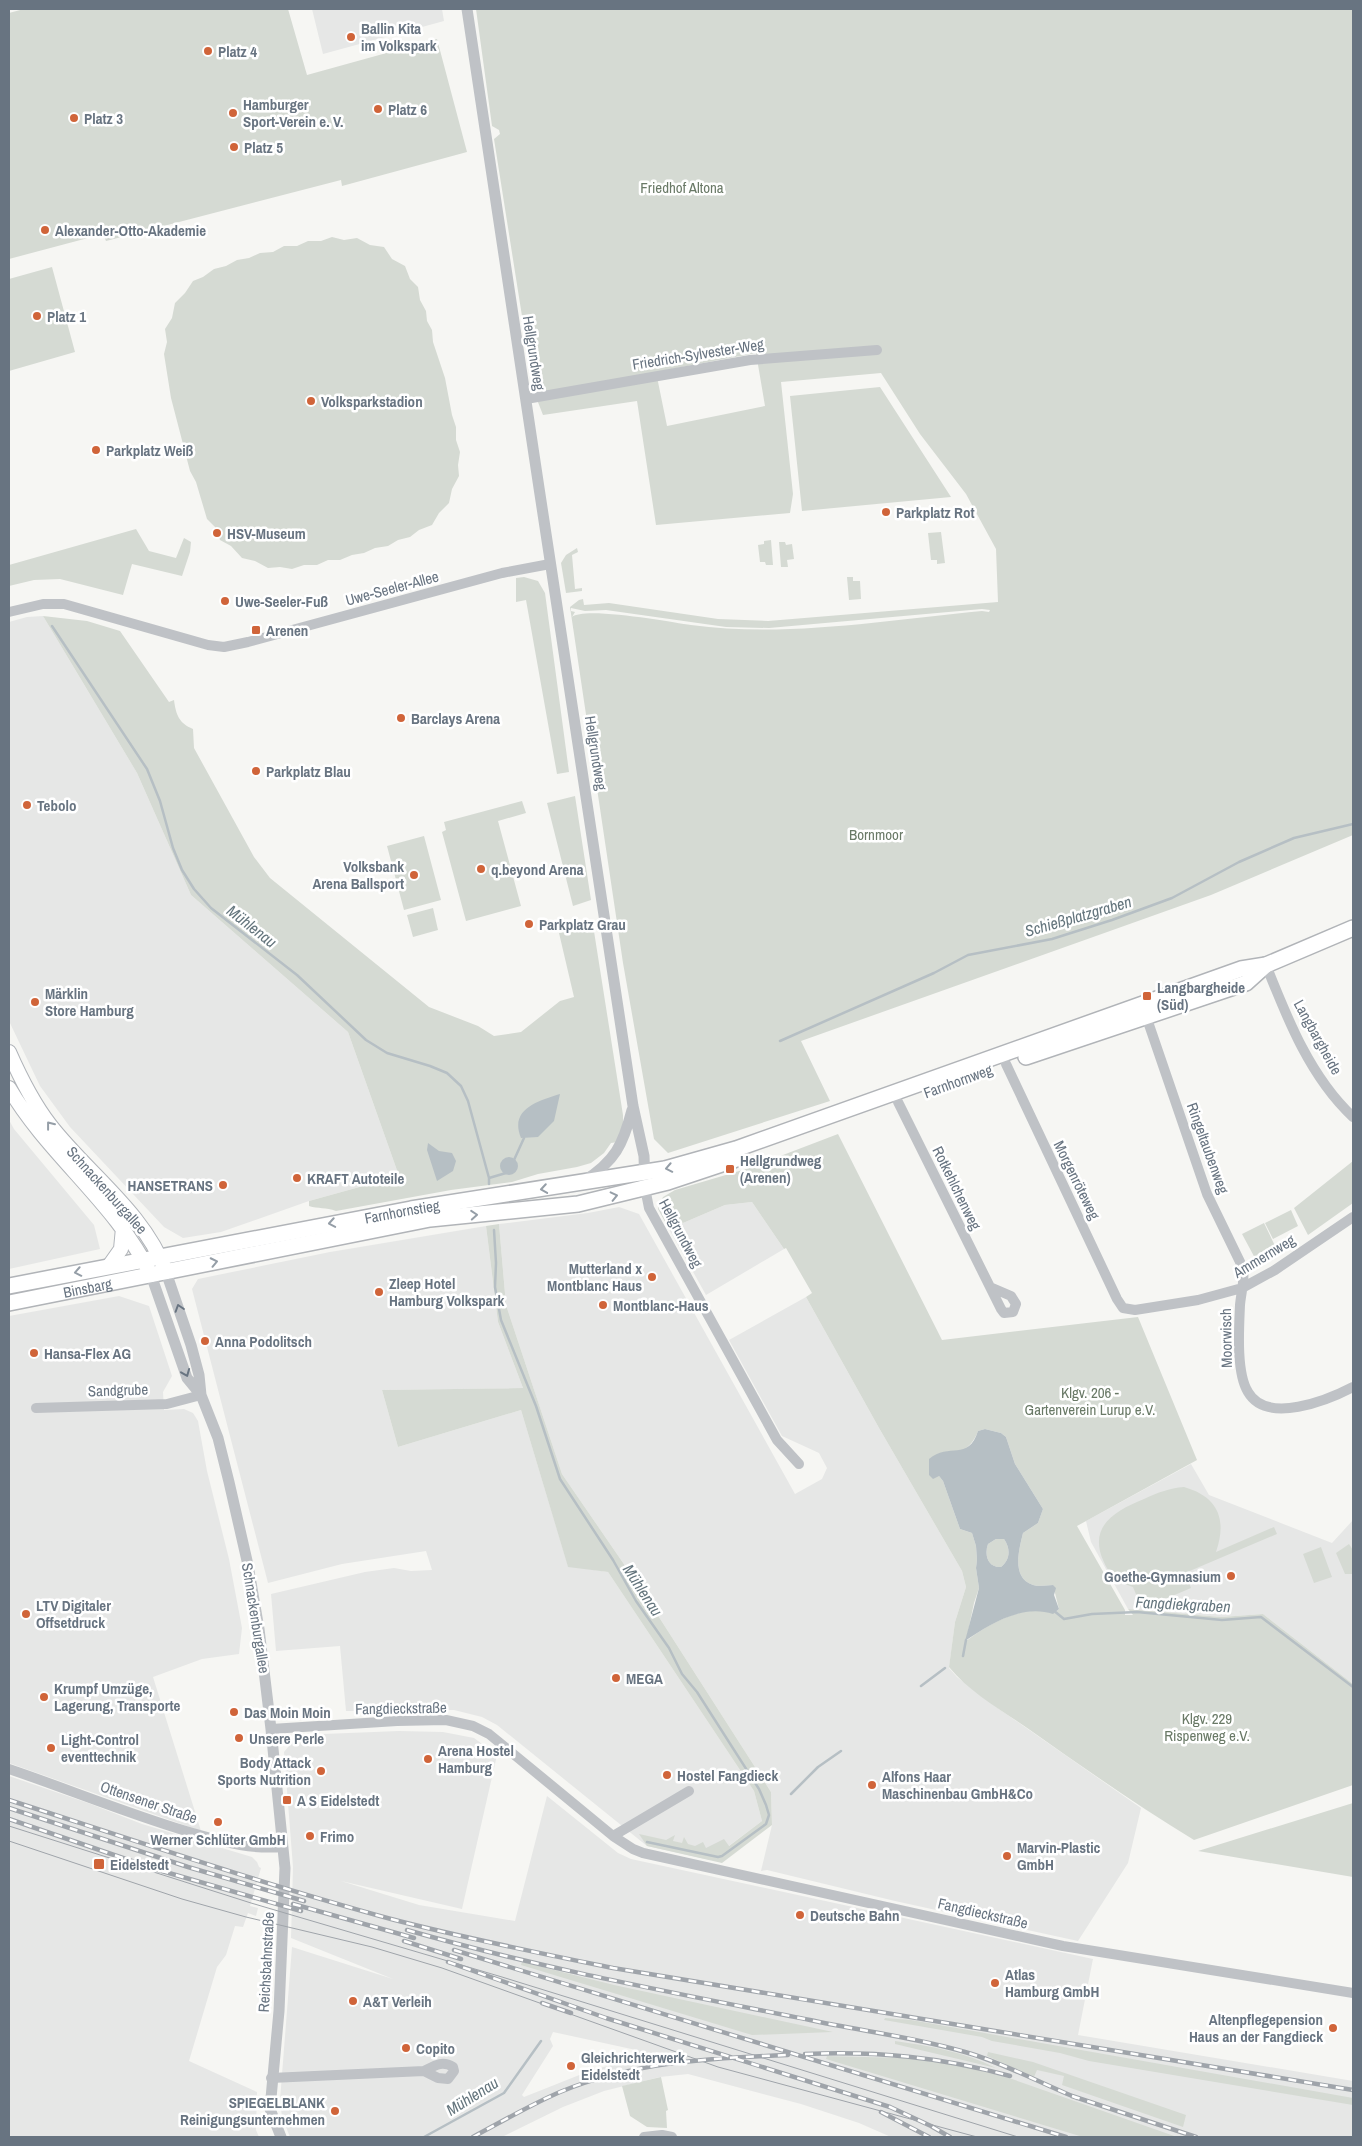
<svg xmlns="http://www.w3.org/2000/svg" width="1362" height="2146" font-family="'Archivo Narrow',sans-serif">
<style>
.built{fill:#e6e7e6;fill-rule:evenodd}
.green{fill:#d5dad3;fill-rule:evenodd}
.water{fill:#b6bfc4;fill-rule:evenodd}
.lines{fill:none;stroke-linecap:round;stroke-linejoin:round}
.stream{stroke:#b6bfc4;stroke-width:2.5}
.secondary-casing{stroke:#b0b4b9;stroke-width:16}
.primary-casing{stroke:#b1b4b8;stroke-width:18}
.minor{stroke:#bfc2c6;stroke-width:10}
.tertiary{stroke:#bfc2c6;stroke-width:11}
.secondary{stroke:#fff;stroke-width:14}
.primary{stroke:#fff;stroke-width:15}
.tram{stroke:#9fa4aa;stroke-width:1}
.rail-casing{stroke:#9fa4aa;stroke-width:4.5}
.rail{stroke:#fff;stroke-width:2.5;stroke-dasharray:8;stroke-linecap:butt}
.oneway{stroke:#959ea7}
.oneway2{stroke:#687481}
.poi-dot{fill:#d06439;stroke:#fff;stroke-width:2}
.labels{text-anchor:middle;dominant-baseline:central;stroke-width:5;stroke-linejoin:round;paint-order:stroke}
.poi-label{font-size:15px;font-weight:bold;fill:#687481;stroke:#fff;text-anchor:start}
.park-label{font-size:15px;fill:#697966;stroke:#fff}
.street-label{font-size:15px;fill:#687481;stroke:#fff}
.water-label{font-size:16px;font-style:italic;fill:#64757d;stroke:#fff}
</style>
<rect width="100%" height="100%" fill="#f6f6f3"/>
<path class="built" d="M312 9H442L444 21 323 54Z
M43 616 137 773 191 895 348 1032 399 1176 309 1201 221 1232 183 1238 164 1227 70 1127 40 1086 9 1021V622L27 617Z
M9 1120 14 1129 94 1225 100 1249 9 1269Z
M752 1202 784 1249 706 1295 669 1229 725 1205Z
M619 1207 639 1214 795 1494 822 1479 827 1468 819 1453 782 1436 729 1340 806 1297 879 1428 962 1571 966 1587 955 1622 949 1668 957 1677 999 1709 1141 1808 1128 1863 1078 1941 895 1901 767 1870 761 1871 772 1825 771 1792 641 1589 562 1474 506 1305 499 1224 588 1213Z
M486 1226 498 1322 523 1388 382 1390 398 1447 521 1410 568 1566 608 1572 754 1791 762 1821 710 1860 647 1846 497 1725 482 1717 454 1710 346 1711 340 1646 276 1651 271 1594 365 1572 394 1568 411 1571 432 1570 426 1551 342 1564 268 1583 192 1289 198 1279 330 1252Z
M119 1296 149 1306 172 1376 163 1392 164 1410 184 1409 193 1413 198 1421 207 1471 229 1559 242 1628 239 1654 202 1659 153 1677 201 1831 9 1763V1316Z
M1191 1464 1209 1495 1332 1543 1353 1520V1684L1263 1614 1221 1617 1128 1609 1091 1542 1086 1521Z
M399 1731 443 1732 474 1738 497 1755 462 1909 341 1881 419 1905 515 1921 547 1796 618 1853 631 1859 1093 1959 1078 2035 1353 2081V2137H891L859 2123 801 2104 688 2074 660 2077 604 2091 563 2107 502 2137H290L282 2117 280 2100 292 1947 393 1979 291 1938 293 1867 284 1752 298 1735ZM553 2032 636 2050 635 2059 592 2070 524 2097 522 2095 553 2046 550 2039Z
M9 1776 88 1803 142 1824 252 1857 257 1862 259 1867 261 1868 250 1906 258 1908 256 1916 248 1913 243 1927 235 1926 226 1955 217 1967 189 2061 257 2092 256 2130 259 2137H12L9 2135Z"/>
<path class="green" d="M24 9H288L307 75 437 39 467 152 342 186 341 180 106 241 103 234 9 259V13Z
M476 9H1353V835L1211 895 801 1041 830 1101 668 1153 654 1139 623 963 570 607 579 600 583 599 584 605 609 603 718 619 768 621 998 602 996 549 966 494 920 434 881 373 781 382 793 494 790 513 656 525 637 401 543 415 534 392 494 139 500 134 499 130 492 126ZM756 353 765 406 667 426 656 372ZM571 608 585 611 606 610 726 627 769 628 982 609 990 610 989 612 982 611C888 620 785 638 691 625 671 622 584 606 572 617L575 612 571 611Z
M332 237 344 240 357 238 370 245 384 247 392 259 405 266 410 279 418 287 420 300 426 311 427 321 432 330 433 342 445 378 452 415 456 427V440L460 452 458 465 459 476 452 489 449 503 439 513 432 525 419 530 410 537 398 540 388 546 375 548 364 553 352 555 340 560H328L317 565H304L292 569 280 567 268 568 255 561 242 558 231 546 220 540 215 527 207 519 196 482 190 471 171 398 164 354 167 342 165 329 172 318 175 303 185 293 193 281 203 277 214 269 226 266 237 260 249 258 260 253 273 252 284 246H297L308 241H321Z
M52 267 75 352 9 371V279Z
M880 387 951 497 802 511 790 396Z
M136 529 149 551 176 558 184 538 191 542 190 552 182 576 132 564 123 595 60 579 34 580 9 586V565Z
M941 532 945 563 937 564V560H931L928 533Z
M771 540 773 565H766L765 562H760L758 545 764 544V541Z
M779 542H785L786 545 792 544 794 559 787 560 788 567H781Z
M577 548 578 552 572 555 575 589 582 588V591L566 593 561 563 566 555Z
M524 577 538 581 545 593 569 772 557 774 526 600 516 602V578Z
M847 577H853V581H860L861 599 849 600Z
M43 616 87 621 120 631 169 702 174 700C176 715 179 723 193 729L194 748 254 857 270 878 429 1007 478 1026 494 1036 521 1032 560 1001 574 997 559 933 593 925 623 1115V1125L618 1142 611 1143 604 1153 591 1163 577 1167 538 1174 512 1182 451 1190 336 1211C326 1207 318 1209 309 1206V1201L399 1176 348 1032 191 895 137 773Z
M575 796 591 900 573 906 547 803Z
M522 801 526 813 498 821 521 906 466 921 442 832 446 830 444 822Z
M424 836 441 900 404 910 387 846Z
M433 908 438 930 413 937 407 915Z
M838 1134 942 1340 1138 1317 1197 1460 1077 1526 1125 1610V1615H1133L1128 1609 1221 1617 1263 1614 1353 1684V1785L1194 1840C1138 1806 1084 1768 1030 1730 1003 1711 970 1693 949 1667L955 1622 966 1587 962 1571 879 1428 806 1297 812 1293 786 1248 784 1249 752 1202 725 1205 669 1229 658 1209 663 1197 675 1190 746 1169ZM985 1429 1001 1433 1006 1437 1015 1464 1043 1509 1038 1523 1023 1533C1019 1550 1011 1578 1033 1585 1039 1587 1047 1585 1053 1585L1059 1609 1054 1613C1022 1604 991 1623 966 1641L974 1603 979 1588 976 1568 977 1560 976 1546 972 1533 960 1529 943 1481 939 1476 929 1475V1469C948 1459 971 1452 978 1431Z
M1353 1161V1203L1308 1235 1294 1208Z
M1291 1210 1298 1226 1273 1239 1265 1223Z
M1264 1223 1277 1250 1256 1260 1242 1234Z
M499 1224 506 1305 562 1474 641 1589 771 1792 772 1825 722 1863 647 1846 639 1834 666 1840 675 1835 673 1841 682 1843 684 1837 688 1844 695 1846 703 1842 706 1848 724 1839 729 1846 762 1821 754 1791 608 1572 568 1567 521 1410 398 1447 382 1390 523 1388 498 1322 486 1226Z
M1184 1487C1219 1497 1227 1520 1216 1552L1274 1527 1277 1534 1185 1573 1191 1588 1142 1609 1133 1587C1117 1582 1109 1575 1103 1560 1088 1525 1117 1510 1144 1499 1157 1493 1169 1488 1184 1487Z
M996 1539H1004C1011 1549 1010 1560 1001 1567 988 1568 984 1555 988 1544Z
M1349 1544 1353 1550V1574H1345L1336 1553Z
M1321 1547 1332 1577 1314 1583 1303 1554Z
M1353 1803V1877L1198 1851Z
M522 1962 614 1985 833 2032 752 2035 521 1965Z
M885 2018 911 2020 1353 2098V2105L1089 2061 1060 2053 992 2041 982 2037 884 2020Z
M895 2041C930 2046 965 2052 996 2068L895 2044Z
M988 2052 1033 2062 1186 2115 1183 2127 1062 2085 1064 2076 1037 2070 1034 2077 987 2056Z
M827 2056 903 2058 960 2065 1012 2079 1177 2137H1083L826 2059Z
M661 2077 668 2110 666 2111 667 2128 647 2127 630 2116 622 2086Z"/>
<path class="water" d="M560 1094 554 1121 538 1137 521 1138C509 1109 538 1101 560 1094Z
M428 1143 439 1151 452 1153 456 1161 453 1171 437 1181 427 1150Z
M500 1166a9 9 0 1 1 18 0a9 9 0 1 1-18 0Z
M985 1429 1001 1433 1006 1437 1015 1464 1043 1509 1038 1523 1023 1533C1019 1550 1011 1578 1033 1585 1039 1587 1047 1585 1053 1585L1056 1588 1054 1595 1059 1609 1053 1614C1022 1604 990 1624 965 1641L979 1588 976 1568 977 1560 976 1546 972 1533 960 1529 943 1481 939 1476 933 1479 929 1475V1459C949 1442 968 1462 978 1431ZM996 1539H1004C1011 1549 1010 1560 1001 1567 988 1568 984 1555 988 1544Z"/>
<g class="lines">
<path class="stream" d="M52 626 147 769 160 801 173 848 182 870 194 889 211 908 297 975 366 1040 387 1053 430 1066 447 1073 461 1086 468 1101 489 1178V1184
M780 1041 934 973 968 955 1052 939 1112 920 1172 898 1239 862 1294 838 1353 824
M514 1160 524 1138
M489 1178 506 1173
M494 1230 496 1263 495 1287 501 1320 536 1406 560 1479 613 1560 636 1601 669 1648 682 1674 697 1692 759 1789 766 1805 769 1815 766 1824 722 1856 718 1857 647 1842
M1053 1610 1064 1619 1092 1614 1137 1612 1222 1620 1261 1617 1353 1687
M963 1656 966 1640
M921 1686 945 1668
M791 1794 818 1767 841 1751
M424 2137 504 2093 541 2041"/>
<defs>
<path id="secondary" d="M9 1052C20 1077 33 1103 50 1125 88 1174 144 1212 166 1272
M9 1088C49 1156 116 1203 151 1275
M109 1266 121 1249 123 1228"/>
<g id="primary">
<path d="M1026 1057 1246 983 1266 965"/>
<path id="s1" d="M9 1286 411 1209 665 1169 736 1149 1241 969 1266 965 1353 928"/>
<path id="s2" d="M9 1303 430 1219 578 1204 668 1182 734 1160"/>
</g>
</defs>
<use href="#secondary" class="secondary-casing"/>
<use href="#primary" class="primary-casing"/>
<path class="minor" d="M526 399 750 360 877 350
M9 612 43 604H64L208 645 224 647 248 642 502 573 550 564
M1266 965C1287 1018 1310 1077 1353 1117
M1146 1016 1207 1194 1243 1268C1245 1280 1241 1293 1240 1305 1239 1328 1236 1373 1248 1392 1267 1425 1328 1400 1353 1387
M1006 1064 1117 1299 1123 1308 1135 1310 1198 1300 1242 1288 1275 1270 1353 1217
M898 1102 1001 1309 1004 1313 1013 1312 1016 1304 1011 1296 990 1287
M645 1188 649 1208 777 1440 799 1464
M36 1408 167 1404 201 1395
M271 1729 397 1721 446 1720 473 1726 489 1734 613 1836 633 1849 643 1853 1063 1946 1353 1993
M9 1769C68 1789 126 1813 186 1831 222 1841 246 1850 283 1847
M613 1836 689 1791
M271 2078 424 2071C434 2066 442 2060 453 2067L454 2071 448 2079 438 2078 424 2071
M644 2137 662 2135 672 2137"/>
<path class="tertiary" d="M467 9C521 375 578 740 633 1106L644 1156 645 1188
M584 1181C615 1161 623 1145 632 1110
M166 1272 191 1345 199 1375 201 1395 218 1438 229 1482 248 1565 259 1629 271 1729 285 1868 279 2011 270 2109 281 2137
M151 1275 187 1378 201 1395"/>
<use href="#secondary" class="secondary"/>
<use href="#primary" class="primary"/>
<path class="tram" d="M9 1826 251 1903 502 1977 1018 2137
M9 1841 182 1899 246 1917 372 1947 442 1968 718 2067 977 2137"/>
<defs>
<path id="rail" d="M9 1800C136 1841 263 1884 391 1919 464 1938 539 1953 613 1968L1353 2090
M9 1808 188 1867 304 1901
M9 1819 155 1869 301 1911
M293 1904 414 1938
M407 1930C539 1968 675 1993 810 2020 861 2031 914 2037 965 2052 1004 2063 1040 2083 1077 2098
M404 1941 461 1959
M454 1950 1066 2137
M448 1962 606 2018 890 2107 931 2126 950 2137
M542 2003 571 2013
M805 2054C877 2051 941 2057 1010 2076
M1072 2096 1196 2137
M881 2112 929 2137
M473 2137C501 2122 530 2105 560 2092 632 2062 711 2058 788 2055"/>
</defs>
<use href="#rail" class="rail-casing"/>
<use href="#rail" class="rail"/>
</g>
<defs><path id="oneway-chevron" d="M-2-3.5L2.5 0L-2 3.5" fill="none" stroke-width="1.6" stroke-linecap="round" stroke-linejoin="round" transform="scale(1.25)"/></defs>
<g class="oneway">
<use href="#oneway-chevron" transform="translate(50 1125) rotate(-128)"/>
<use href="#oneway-chevron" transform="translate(669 1168) rotate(169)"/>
<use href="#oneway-chevron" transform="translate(544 1189) rotate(171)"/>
<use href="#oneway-chevron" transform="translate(614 1196) rotate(-13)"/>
<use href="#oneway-chevron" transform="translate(474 1215) rotate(-4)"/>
<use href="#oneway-chevron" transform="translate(332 1223) rotate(170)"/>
<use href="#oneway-chevron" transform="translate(214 1262) rotate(-12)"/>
<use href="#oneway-chevron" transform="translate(78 1272) rotate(169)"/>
</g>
<g class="oneway2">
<use href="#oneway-chevron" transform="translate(179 1308) rotate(-108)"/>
<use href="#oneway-chevron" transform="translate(186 1373) rotate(68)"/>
</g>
<g class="poi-dot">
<circle cx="351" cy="37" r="5"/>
<circle cx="208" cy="51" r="5"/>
<circle cx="378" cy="109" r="5"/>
<circle cx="233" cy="113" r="5"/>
<circle cx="74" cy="118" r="5"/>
<circle cx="234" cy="147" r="5"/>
<circle cx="45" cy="230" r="5"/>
<circle cx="37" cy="316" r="5"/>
<circle cx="311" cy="401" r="5"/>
<circle cx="96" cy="450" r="5"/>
<circle cx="886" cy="512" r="5"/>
<circle cx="217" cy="533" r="5"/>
<circle cx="225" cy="601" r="5"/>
<rect x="251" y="625" width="10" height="10" rx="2.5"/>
<circle cx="401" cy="718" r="5"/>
<circle cx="256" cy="771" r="5"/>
<circle cx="27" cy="805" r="5"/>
<circle cx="481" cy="869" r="5"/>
<circle cx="414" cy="875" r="5"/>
<circle cx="529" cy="924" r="5"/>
<rect x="1142" y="991" width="10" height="10" rx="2.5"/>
<circle cx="35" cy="1002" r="5"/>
<rect x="725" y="1164" width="10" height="10" rx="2.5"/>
<circle cx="297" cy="1178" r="5"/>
<circle cx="223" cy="1185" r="5"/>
<circle cx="652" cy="1277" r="5"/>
<circle cx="379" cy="1292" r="5"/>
<circle cx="603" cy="1305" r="5"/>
<circle cx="205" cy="1341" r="5"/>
<circle cx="34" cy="1353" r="5"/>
<circle cx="1231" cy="1576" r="5"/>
<circle cx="26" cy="1614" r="5"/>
<circle cx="616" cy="1678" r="5"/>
<circle cx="44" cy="1697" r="5"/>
<circle cx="234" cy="1712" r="5"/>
<circle cx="239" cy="1738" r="5"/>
<circle cx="51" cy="1748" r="5"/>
<circle cx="428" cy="1759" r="5"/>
<circle cx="321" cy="1771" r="5"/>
<circle cx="667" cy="1775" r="5"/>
<circle cx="872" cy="1785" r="5"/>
<rect x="282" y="1795" width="10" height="10" rx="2.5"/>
<circle cx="218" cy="1822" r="5"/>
<circle cx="310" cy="1836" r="5"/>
<circle cx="1007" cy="1856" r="5"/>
<rect x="93" y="1858" width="12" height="12" rx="2.5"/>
<circle cx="800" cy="1915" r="5"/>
<circle cx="995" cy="1983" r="5"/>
<circle cx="353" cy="2001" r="5"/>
<circle cx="1333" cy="2028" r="5"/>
<circle cx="406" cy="2048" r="5"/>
<circle cx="571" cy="2066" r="5"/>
<circle cx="335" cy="2111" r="5"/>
</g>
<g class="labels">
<g class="poi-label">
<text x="361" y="28">Ballin Kita<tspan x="361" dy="17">im Volkspark</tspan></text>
<text x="218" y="51">Platz 4</text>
<text x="243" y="104">Hamburger<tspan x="243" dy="17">Sport-Verein e. V.</tspan></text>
<text x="388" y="109">Platz 6</text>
<text x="84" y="118">Platz 3</text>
<text x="244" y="147">Platz 5</text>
<text x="55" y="230">Alexander-Otto-Akademie</text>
<text x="47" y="316">Platz 1</text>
<text x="321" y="401">Volksparkstadion</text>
<text x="106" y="450">Parkplatz Weiß</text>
<text x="896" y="512">Parkplatz Rot</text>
<text x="227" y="533">HSV-Museum</text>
<text x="235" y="601">Uwe-Seeler-Fuß</text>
<text x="266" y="630">Arenen</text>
<text x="411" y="718">Barclays Arena</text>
<text x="266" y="771">Parkplatz Blau</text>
<text x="37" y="805">Tebolo</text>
<text x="404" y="866" text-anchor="end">Volksbank<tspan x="404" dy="17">Arena Ballsport</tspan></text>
<text x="491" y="869">q.beyond Arena</text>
<text x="539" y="924">Parkplatz Grau</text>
<text x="1157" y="987">Langbargheide<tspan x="1157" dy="17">(Süd)</tspan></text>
<text x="45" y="993">Märklin<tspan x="45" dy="17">Store Hamburg</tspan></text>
<text x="740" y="1160">Hellgrundweg<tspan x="740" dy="17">(Arenen)</tspan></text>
<text x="307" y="1178">KRAFT Autoteile</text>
<text x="213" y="1185" text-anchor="end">HANSETRANS</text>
<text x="642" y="1268" text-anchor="end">Mutterland x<tspan x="642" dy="17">Montblanc Haus</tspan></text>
<text x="389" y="1283">Zleep Hotel<tspan x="389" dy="17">Hamburg Volkspark</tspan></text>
<text x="613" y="1305">Montblanc-Haus</text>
<text x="215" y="1341">Anna Podolitsch</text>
<text x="44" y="1353">Hansa-Flex AG</text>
<text x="1221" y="1576" text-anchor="end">Goethe-Gymnasium</text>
<text x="36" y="1605">LTV Digitaler<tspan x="36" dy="17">Offsetdruck</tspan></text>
<text x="626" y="1678">MEGA</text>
<text x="54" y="1688">Krumpf Umzüge,<tspan x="54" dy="17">Lagerung, Transporte</tspan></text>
<text x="244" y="1712">Das Moin Moin</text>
<text x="249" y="1738">Unsere Perle</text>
<text x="61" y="1739">Light-Control<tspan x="61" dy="17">eventtechnik</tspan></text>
<text x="438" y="1750">Arena Hostel<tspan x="438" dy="17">Hamburg</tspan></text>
<text x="311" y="1762" text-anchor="end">Body Attack<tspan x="311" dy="17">Sports Nutrition</tspan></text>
<text x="677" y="1775">Hostel Fangdieck</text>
<text x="882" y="1776">Alfons Haar<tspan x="882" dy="17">Maschinenbau GmbH&amp;Co</tspan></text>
<text x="297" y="1800">A S Eidelstedt</text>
<text x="320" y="1836">Frimo</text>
<text x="218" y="1839" text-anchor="middle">Werner Schlüter GmbH</text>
<text x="1017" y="1847">Marvin-Plastic<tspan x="1017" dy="17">GmbH</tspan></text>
<text x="110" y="1864">Eidelstedt</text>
<text x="810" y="1915">Deutsche Bahn</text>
<text x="1005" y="1974">Atlas<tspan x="1005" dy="17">Hamburg GmbH</tspan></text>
<text x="363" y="2001">A&amp;T Verleih</text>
<text x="1323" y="2019" text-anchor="end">Altenpflegepension<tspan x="1323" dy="17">Haus an der Fangdieck</tspan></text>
<text x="416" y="2048">Copito</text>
<text x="581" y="2057">Gleichrichterwerk<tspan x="581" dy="17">Eidelstedt</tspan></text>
<text x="325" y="2102" text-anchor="end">SPIEGELBLANK<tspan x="325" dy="17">Reinigungsunternehmen</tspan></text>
</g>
<g class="park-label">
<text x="682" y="187">Friedhof Altona</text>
<text x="876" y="834">Bornmoor</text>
<text x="1090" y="1392">Klgv. 206 -<tspan x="1090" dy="17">Gartenverein Lurup e.V.</tspan></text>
<text x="1207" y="1718">Klgv. 229<tspan x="1207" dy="17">Rispenweg e.V.</tspan></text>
</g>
<g class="street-label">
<text transform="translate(534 353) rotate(81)">Hellgrundweg</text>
<text transform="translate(698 354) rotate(-9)">Friedrich-Sylvester-Weg</text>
<text transform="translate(392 588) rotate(-15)">Uwe-Seeler-Allee</text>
<text transform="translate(596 753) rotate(81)">Hellgrundweg</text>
<text transform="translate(1318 1037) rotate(61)">Langbargheide</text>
<text transform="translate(958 1081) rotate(-20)">Farnhornweg</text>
<text transform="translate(1208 1148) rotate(70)">Ringeltaubenweg</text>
<text transform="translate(1077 1180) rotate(64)">Morgenröteweg</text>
<text transform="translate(957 1188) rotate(64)">Rotkehlchenweg</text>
<text transform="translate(107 1190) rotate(48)">Schnackenburgallee</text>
<text stroke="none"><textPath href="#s1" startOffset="400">Farnhornstieg</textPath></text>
<text transform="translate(681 1233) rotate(62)">Hellgrundweg</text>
<text transform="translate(1264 1256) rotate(-31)">Ammernweg</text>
<text stroke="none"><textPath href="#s2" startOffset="80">Binsbarg</textPath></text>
<text transform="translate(1226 1338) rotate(-91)">Moorwisch</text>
<text transform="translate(118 1390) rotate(-2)">Sandgrube</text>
<text transform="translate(256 1618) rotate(81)">Schnackenburgallee</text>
<text transform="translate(401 1708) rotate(-1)">Fangdieckstraße</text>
<text transform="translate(149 1802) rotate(19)">Ottensener Straße</text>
<text transform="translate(983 1913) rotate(13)">Fangdieckstraße</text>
<text transform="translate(266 1962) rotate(-87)">Reichsbahnstraße</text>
</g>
<g class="water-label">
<text transform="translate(1078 916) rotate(-16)">Schießplatzgraben</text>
<text transform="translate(252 926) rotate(38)">Mühlenau</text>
<text transform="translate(643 1590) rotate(57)">Mühlenau</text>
<text transform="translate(1183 1604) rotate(3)">Fangdiekgraben</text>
<text transform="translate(472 2096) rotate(-32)">Mühlenau</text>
</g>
</g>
<rect width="1362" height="2146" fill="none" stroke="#687481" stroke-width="20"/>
</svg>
